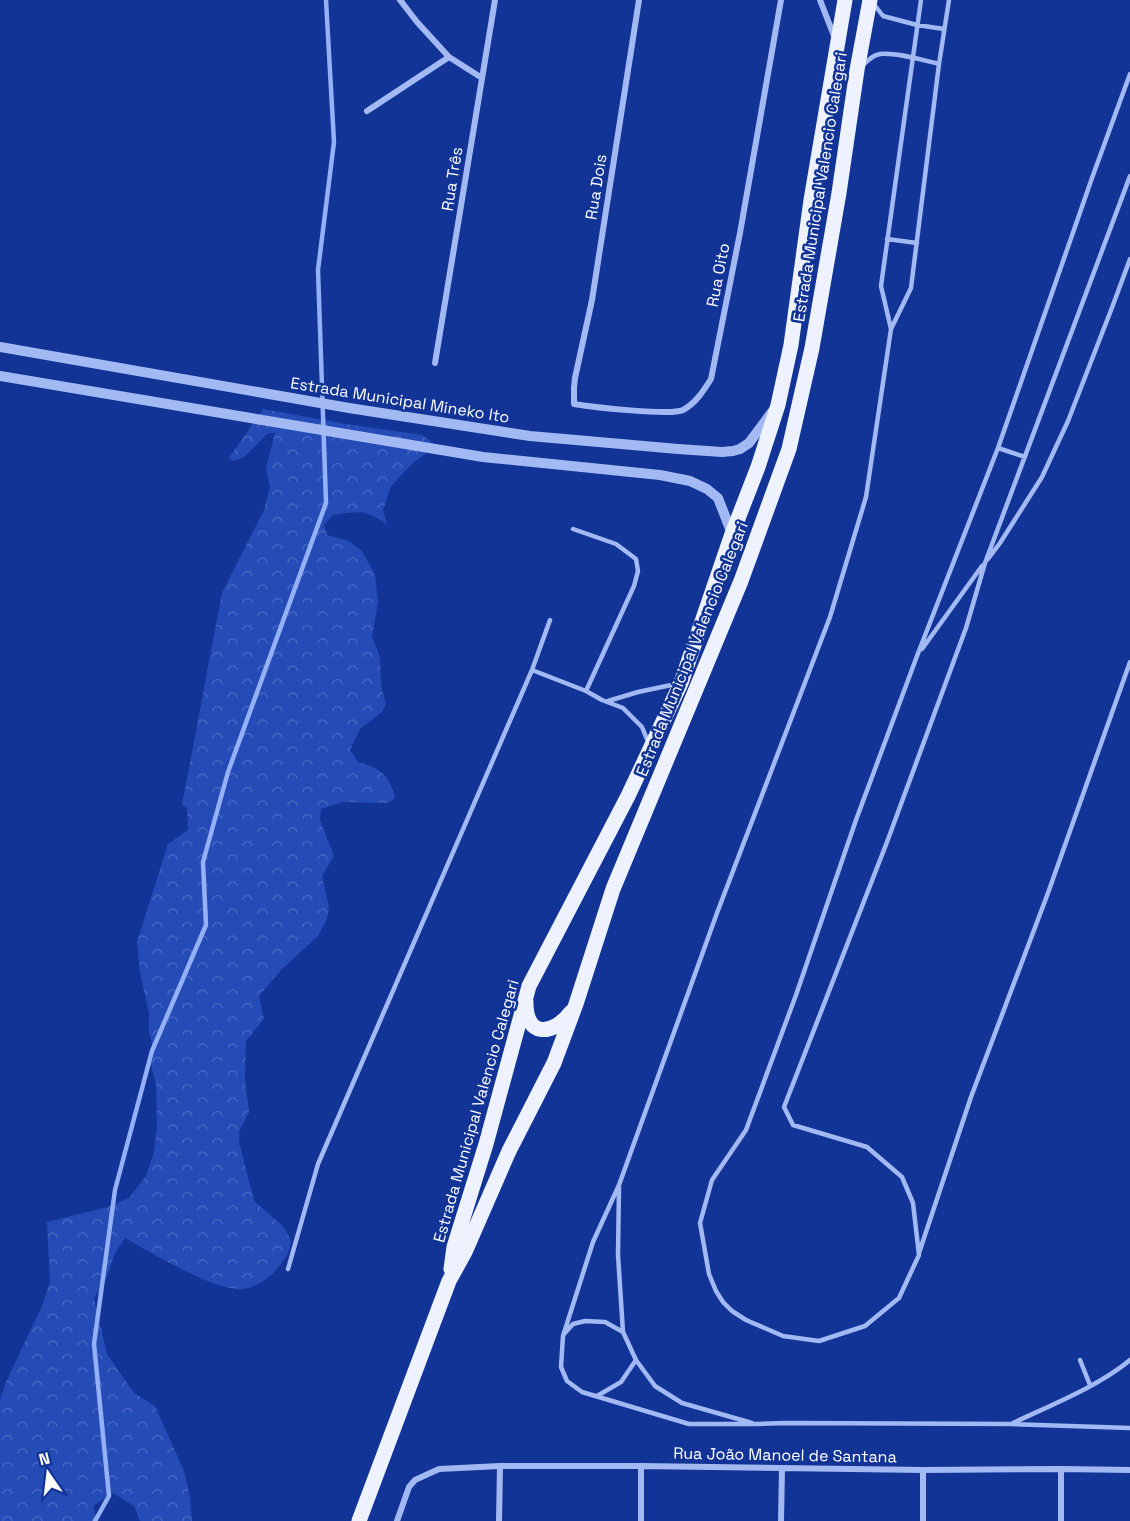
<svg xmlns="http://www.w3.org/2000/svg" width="1130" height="1521" font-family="'Space Grotesk',sans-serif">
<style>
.forest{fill:url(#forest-crowns)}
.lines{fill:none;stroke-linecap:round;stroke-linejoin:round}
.stream{stroke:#94b0f6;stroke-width:4.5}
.service{stroke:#a2b9f3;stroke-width:4.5}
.minor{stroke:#a2b9f3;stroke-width:6}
.tertiary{stroke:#a2b9f3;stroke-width:10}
.primary{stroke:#eef2ff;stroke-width:15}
.labels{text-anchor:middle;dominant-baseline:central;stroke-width:5;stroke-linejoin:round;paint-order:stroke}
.street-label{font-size:16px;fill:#fff;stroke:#123497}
</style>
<defs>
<pattern id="forest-crowns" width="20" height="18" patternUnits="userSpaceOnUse" patternTransform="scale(1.5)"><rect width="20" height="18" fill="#254cb6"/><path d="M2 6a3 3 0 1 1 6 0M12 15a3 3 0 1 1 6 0" fill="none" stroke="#4667c1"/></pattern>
</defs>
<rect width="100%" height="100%" fill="#123497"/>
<path class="forest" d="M263 409 346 424 422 435 433 443 432 449 413 463 391 486 383 510 387 525C365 508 359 512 333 515L324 525 327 535 349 541 361 550 375 574 378 602 372 637 380 657 381 685 386 704 382 712 360 729 350 750 358 762C380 768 390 775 395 798L388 803 343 802 321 809 320 820 334 856 322 876 329 907 327 919 318 936 280 971 259 996 264 1019 246 1041 245 1080 249 1112 239 1132V1142L254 1201 284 1227 291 1241C290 1246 289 1251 287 1255 279 1270 262 1286 244 1289 216 1292 151 1253 125 1238L115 1253 107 1277 94 1298 107 1354 134 1393 155 1406 184 1471 190 1497 192 1521H140L134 1506 113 1493 93 1506 97 1521H0V1400L6 1382 42 1306 50 1282 47 1222 108 1207 129 1198 146 1176 154 1152 157 1128 156 1084 150 1061 154 1051 149 1032V1013L140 973 137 942 168 844 188 830 187 808 182 805 222 593 264 510 270 487 266 468 275 433H268L244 457 233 461 229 458Z"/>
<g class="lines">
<path class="stream" d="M95 1521 109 1496 94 1344 115 1190 152 1051 206 925 203 862 228 772 326 503 318 270 334 142 326 0"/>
<path class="service" d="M949 0 939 64 911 288 891 329 866 497 830 617 717 913 619 1185 593 1242 563 1336 561 1367 567 1381 582 1392 689 1424H757L786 1423 1011 1424 1130 1428
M873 3 883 16 917 25 944 29
M863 65C868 60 873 55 880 54 896 52 922 60 939 64
M1130 74 1092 178 998 448 917 656 856 820 796 995 746 1130 712 1180 700 1223 709 1274 716 1291 723 1302 732 1311 746 1320 783 1336 819 1341 865 1326 899 1298 919 1255 913 1203 902 1177 867 1147 793 1125 784 1107 887 842 966 628 985 563 1130 176
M887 239 917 243
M891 329 881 286 921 0
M998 448 1025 457
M573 529 616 544 636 559 638 571 634 586 586 691
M988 559 1000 543 1042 477 1068 421 1113 305 1130 259
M922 649 982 566
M532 670 586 691 602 700 623 708 642 727 649 744
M608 701 638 692 676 684
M619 1187 618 1255 623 1332 636 1360 655 1386 682 1403 752 1423
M919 1253 971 1097 1048 893 1130 662
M288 1269 318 1164 532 670 550 620
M564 1334 573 1324 585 1321 605 1322 623 1332
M1080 1360 1090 1385
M597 1396 621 1382 636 1360
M1013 1423C1051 1405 1099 1386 1130 1360"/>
<path class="minor" d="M400 0 417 22 449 57 482 78
M639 0 592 300 575 378 574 388V404C592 407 671 416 683 410 696 403 704 390 711 379L740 233 781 0
M820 0 834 36
M367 111 449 57
M435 363 495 0
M397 1521 409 1487 415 1480 439 1469 500 1466H641L923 1470 1061 1469 1130 1470
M499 1521 500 1466
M641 1521V1466
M781 1521 782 1469
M923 1521V1470
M1061 1521V1469"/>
<path class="tertiary" d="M0 347 349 408 530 436 678 449 722 452 733 451 740 449 749 443 772 412
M0 376 483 457 660 475 690 481 707 489 718 498 732 534"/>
<path class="primary" d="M526 1001C525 1037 552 1037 571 1012
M451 1269 454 1247 486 1144 529 986 628 796 681 683 732 534 758 467 778 405 791 345 811 200 845 0
M359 1521 449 1281 465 1252 509 1151 554 1063 576 1004 613 889 741 581 789 449 812 348 839 193 857 70 870 0"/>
</g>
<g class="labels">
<g class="street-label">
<text transform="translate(452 179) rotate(-81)">Rua Três</text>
<text transform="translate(596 187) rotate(-81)">Rua Dois</text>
<text transform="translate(820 187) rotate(-81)">Estrada Municipal Valencio Calegari</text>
<text transform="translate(718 275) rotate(-79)">Rua Oito</text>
<text transform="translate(400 400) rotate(9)">Estrada Municipal Mineko Ito</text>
<text transform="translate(692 649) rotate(-68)">Estrada Municipal Valencio Calegari</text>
<text transform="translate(476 1111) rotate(-74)">Estrada Municipal Valencio Calegari</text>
<text transform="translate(785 1455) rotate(1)">Rua João Manoel de Santana</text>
</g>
</g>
<g transform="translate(48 1473) rotate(346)" stroke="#123497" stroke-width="4.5" paint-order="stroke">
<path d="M0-4.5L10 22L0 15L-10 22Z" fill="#ffffff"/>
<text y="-9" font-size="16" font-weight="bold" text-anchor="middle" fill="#ffffff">N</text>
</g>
</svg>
